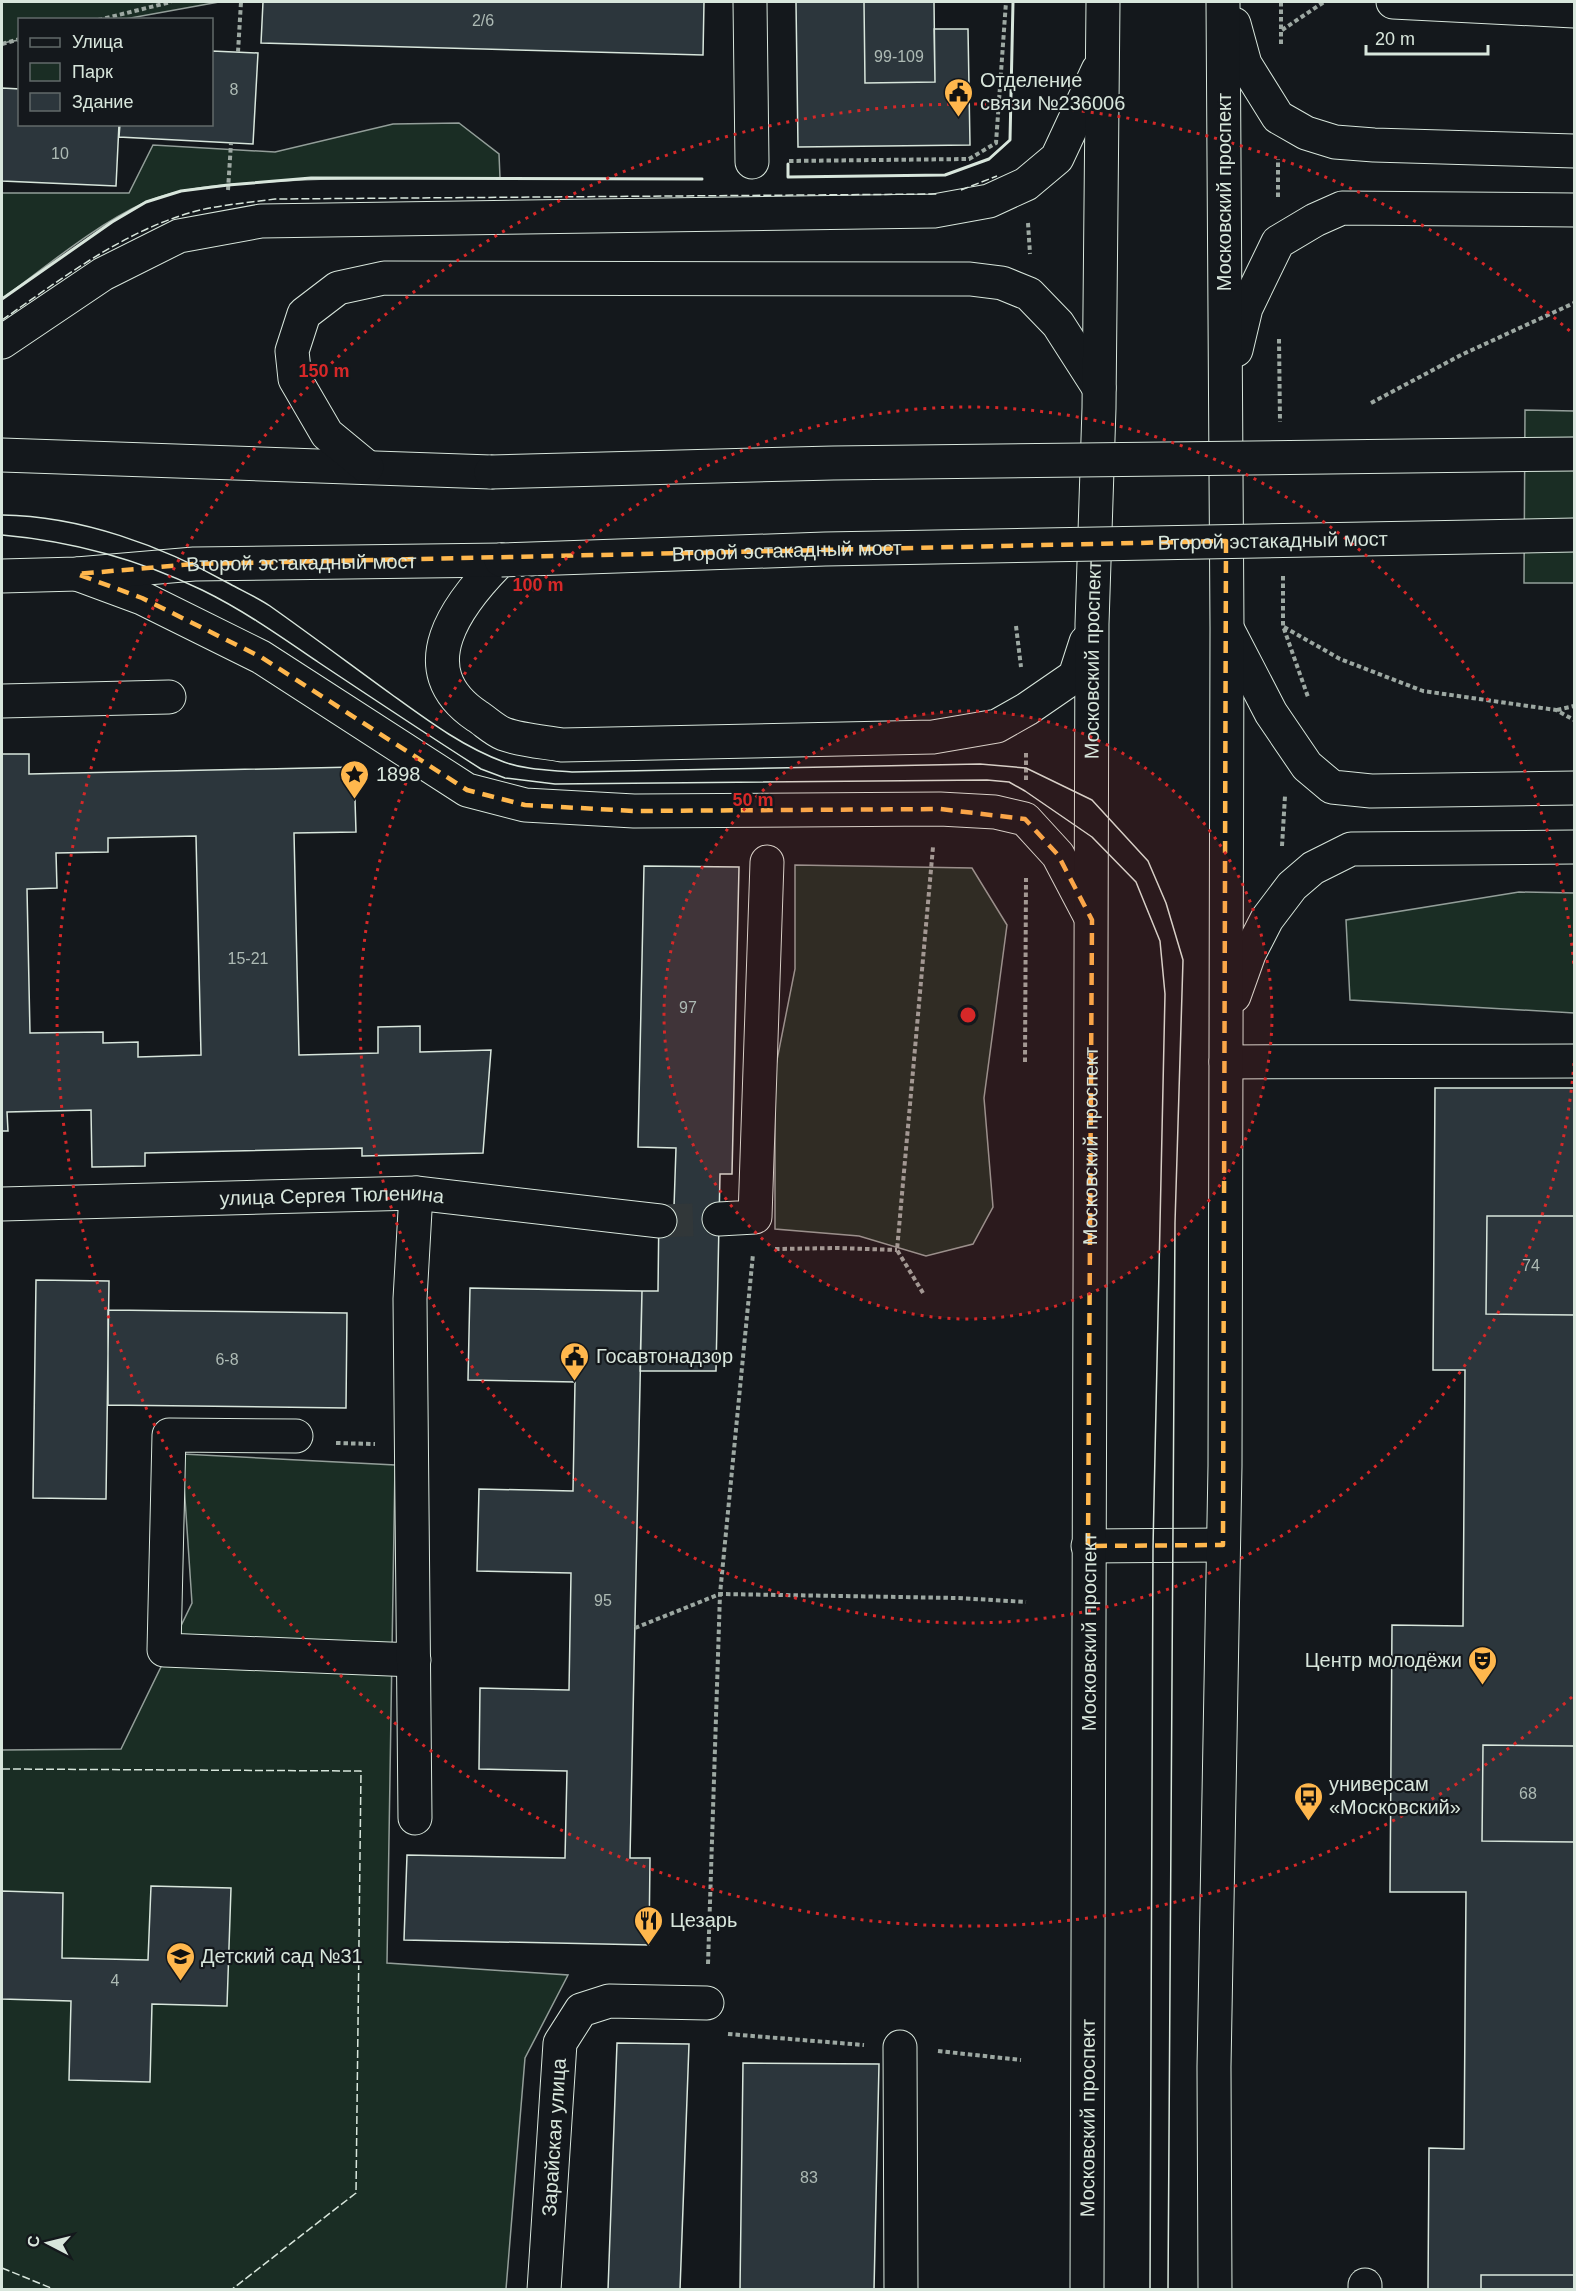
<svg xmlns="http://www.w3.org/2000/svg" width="1576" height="2291" font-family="Arial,sans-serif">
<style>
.green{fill:#1a2d24;stroke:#939e99;stroke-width:1.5}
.building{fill:#2c363c;stroke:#d8e6dc;stroke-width:1.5;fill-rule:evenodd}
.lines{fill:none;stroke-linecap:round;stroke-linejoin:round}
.minor-tunnel{stroke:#313739;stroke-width:33;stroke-dasharray:33 16;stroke-linecap:butt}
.minor-casing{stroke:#d8e6dc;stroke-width:35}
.major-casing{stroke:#d8e6dc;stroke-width:35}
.path{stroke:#9da8a2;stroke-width:4;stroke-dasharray:4.5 3;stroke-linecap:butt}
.minor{stroke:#14181c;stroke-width:33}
.major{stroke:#14181c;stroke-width:33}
.tram{stroke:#d8e6dc;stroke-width:1.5}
.major-bridge-casing{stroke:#d8e6dc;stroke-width:35;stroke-linecap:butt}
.major-bridge{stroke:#14181c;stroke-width:33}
.fence{stroke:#d8e6dc;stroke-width:1.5;stroke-dasharray:8 3;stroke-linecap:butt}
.wall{stroke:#d8e6dc;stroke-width:3}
.marked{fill:none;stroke:#ffb74d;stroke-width:4.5;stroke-dasharray:12 8;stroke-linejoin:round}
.ring{fill:none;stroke:#d62828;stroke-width:3;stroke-dasharray:3 6}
.labels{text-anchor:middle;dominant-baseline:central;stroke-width:4.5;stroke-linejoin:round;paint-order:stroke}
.number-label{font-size:16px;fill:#adbab4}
.poi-label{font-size:20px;fill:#d8e6dc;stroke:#14181c;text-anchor:start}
.street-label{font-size:20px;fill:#d8e6dc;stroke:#14181c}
.centre{fill:#d62828;stroke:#14181c;stroke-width:3}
.ring-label{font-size:18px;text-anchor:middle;font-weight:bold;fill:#d62828;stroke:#14181c;stroke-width:4.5;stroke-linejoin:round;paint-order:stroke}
</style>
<rect width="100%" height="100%" fill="#14181c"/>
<path class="green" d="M2 2H219L125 19 20 20 19 40 2 43Z
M459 123 499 154 500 178C418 178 335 176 253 183 218 185 179 188 146 202 95 225 47 266 2 299V193H129L153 145 275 152 393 124Z
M1525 410 1574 411V583H1524Z
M795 865 972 868 1007 925 984 1098 993 1207 973 1244 926 1256 859 1236 775 1229V1070L795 969Z
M1519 892 1574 893V1013L1350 1000 1346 920Z
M182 1454 395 1465 387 1963 568 1975 525 2058 506 2289H2V1750L121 1749 192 1603Z"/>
<path class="building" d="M263 2H704L703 55 261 43Z
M796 2H864L865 83 935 82 934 29H968L970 145 798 147Z
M864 2H934L935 82 865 83Z
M212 51 258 53 253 144 119 137 120 124H212Z
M2 88 20 89V124H119L116 186 2 181Z
M2 754H29V774L354 767 356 832 294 833 299 1055 378 1053V1027L420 1026V1052L491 1050 483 1153 362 1156V1148L145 1153V1166L92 1167 91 1110 7 1112 8 1131H2ZM196 836 201 1055 138 1057V1042L103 1043V1032L30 1033 27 889 57 888 56 853 108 852V838Z
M644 866 739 867 732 1174H720L716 1371H640L642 1291H658L659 1207H674L676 1148 638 1147Z
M1435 1088H1574V1216H1487L1486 1314 1574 1315V1746L1483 1745 1482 1841 1574 1842V2275H1481V2290H1428L1429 2148 1464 2149 1466 1892H1390L1392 1625 1463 1626 1465 1370H1433Z
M1487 1216H1574V1315L1486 1314Z
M36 1280 109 1281 106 1499 33 1498Z
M470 1288 642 1291 630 1858H650L649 1945 404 1940 407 1855 565 1858 567 1771 479 1769 480 1688 569 1690 571 1573 477 1571 479 1489 573 1491 575 1382 468 1380Z
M108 1310 347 1313 346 1408 108 1405Z
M1483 1745 1574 1746V1842L1482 1841Z
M151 1886 231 1888 227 2006 152 2004 150 2082 69 2080 71 2001 2 1999V1891L63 1893 62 1958 148 1960Z
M617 2043 689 2044 680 2290H608Z
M743 2063 879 2064 874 2290H740Z
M1481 2275H1574V2290H1481Z"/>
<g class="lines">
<path class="minor-tunnel" d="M660 1221 719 1219"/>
<defs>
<g id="minor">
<path d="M750 2 752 162"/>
<path d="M1393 2 1574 11"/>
<path d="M2 701 169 697"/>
<path d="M1226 1062 1574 1061"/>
<path id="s1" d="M2 1204 416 1193 660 1221"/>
<path d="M719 1219 755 1217 767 862"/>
<path d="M296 1436 169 1435 164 1650 414 1660"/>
<path d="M415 1818 410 1299 416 1193"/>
<path d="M900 2047 901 2290"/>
<path d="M1365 2285V2290"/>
<path id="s2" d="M544 2290 560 2043 581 2010 609 2001 707 2003"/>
</g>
<g id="major">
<path d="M1234 24 1245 64 1278 117 1306 133 1335 142 1374 145 1574 151"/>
<path d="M2 342 103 274 179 236 261 221 934 211 989 201 1026 184 1057 158 1098 70"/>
<path d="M1236 350 1246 308 1278 242 1315 220 1342 208 1574 210"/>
<path d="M2 455 491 472"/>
<path d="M367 467 327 434 295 379 292 351 304 314 338 288 384 278 970 279 1002 283 1029 294 1058 324 1099 388"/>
<path d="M501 560C458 603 407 669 477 716 485 721 494 730 504 734 520 740 545 742 562 745L933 737 997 726 1027 709 1075 676 1086 642"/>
<path d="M77 574 142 598 261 657 467 790 525 805 634 811 940 809 995 812 1025 819 1058 855 1089 914"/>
<path id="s3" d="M2 576 77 574 194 564 501 560"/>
<path d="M1229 632 1271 713 1307 766 1332 787 1371 791 1574 788"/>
<path d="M1234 996 1249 954 1267 919 1292 886 1313 868 1351 849 1574 847"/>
<path d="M1088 1546 1223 1545"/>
<path id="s4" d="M1087 2290 1092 624 1099 408 1103 2"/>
<path d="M1215 2290 1214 2067 1225 1466 1227 628 1223 2"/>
</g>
</defs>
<use href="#minor" class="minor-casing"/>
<use href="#major" class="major-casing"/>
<path class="path" d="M98 20 171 2
M1282 30 1324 2
M2 44 20 39
M1281 44V2
M238 52 241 2
M789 161 969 159 996 143 1006 2
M228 190 231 143
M1278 197V159
M1028 223 1030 254
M1279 339 1280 422
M1371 403 1461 355 1574 303
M1283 576V626L1308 697
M1016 626 1021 667
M1284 627 1340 659 1423 691 1556 710 1574 720
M1557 710 1574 706
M1026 780V752
M1282 846 1285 796
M1025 1062 1026 878
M775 1249 837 1248 897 1250
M923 1293 897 1250 933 847
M336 1443 375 1444
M635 1628 720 1594 958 1598 1026 1602
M708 1964 720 1594 753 1254
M728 2034 864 2045
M938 2051 1021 2060"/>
<use href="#minor" class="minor"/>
<use href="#major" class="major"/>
<path class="tram" d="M2 515C81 516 162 546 230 584 243 591 258 598 270 606 311 635 351 665 391 694 427 720 463 747 504 762 525 770 550 770 572 772L980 764 1026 768 1092 800 1148 861 1166 903 1183 960 1175 1223 1168 2290
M2 535C70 541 140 560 202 590 243 610 280 636 318 662 372 698 426 734 481 769L505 778 555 784 987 780 1009 782 1025 791 1092 837 1136 882 1160 941 1165 994 1153 1547 1150 2290"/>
<defs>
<g id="major-bridge">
<path d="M491 472 833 463 1574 454"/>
<path id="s5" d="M501 560 825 549 1574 535"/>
</g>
</defs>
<use href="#major-bridge" class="major-bridge-casing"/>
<use href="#major-bridge" class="major-bridge"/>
<path class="fence" d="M961 190 997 176
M2 320C60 280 119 234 189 213 216 205 246 203 275 199L937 194
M2 1769 361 1771 356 2193 231 2290
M2 2268 56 2290"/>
<path class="wall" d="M788 164V177L945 175 989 159 1010 140 1013 2
M2 299 112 222 146 202 181 191 228 185 311 178 702 179"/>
</g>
<path class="marked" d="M1226 541 1223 1545 1088 1546 1092 920 1058 855 1025 819 940 809 634 811 525 805 467 790 261 657 142 598 77 574 194 564Z"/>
<circle cx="968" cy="1015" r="304" fill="#d62828" fill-opacity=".12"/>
<g class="ring">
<circle cx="968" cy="1015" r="304"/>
<path d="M1574 1063A608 608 0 1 1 1574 967"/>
<path d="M1572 1697A911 911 0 1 1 1572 333"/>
</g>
<defs>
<symbol id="civic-pin" viewBox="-11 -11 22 30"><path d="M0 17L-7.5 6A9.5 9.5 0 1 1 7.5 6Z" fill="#ffb74d" stroke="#14181c"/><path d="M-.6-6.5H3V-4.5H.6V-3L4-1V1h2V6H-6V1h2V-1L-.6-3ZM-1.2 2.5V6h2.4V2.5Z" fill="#111"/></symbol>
<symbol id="sight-pin" viewBox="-11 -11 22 30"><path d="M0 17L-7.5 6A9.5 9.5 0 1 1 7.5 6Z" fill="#ffb74d" stroke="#14181c"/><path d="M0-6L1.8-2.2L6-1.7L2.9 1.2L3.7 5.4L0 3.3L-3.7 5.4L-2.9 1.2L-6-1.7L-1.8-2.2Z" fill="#111"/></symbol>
<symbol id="theatre-pin" viewBox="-11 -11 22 30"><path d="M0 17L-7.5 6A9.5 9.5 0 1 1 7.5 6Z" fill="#ffb74d" stroke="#14181c"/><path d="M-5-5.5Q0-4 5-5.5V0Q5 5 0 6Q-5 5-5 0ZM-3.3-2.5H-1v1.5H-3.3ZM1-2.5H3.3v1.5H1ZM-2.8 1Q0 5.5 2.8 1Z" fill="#111"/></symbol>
<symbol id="bus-pin" viewBox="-11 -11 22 30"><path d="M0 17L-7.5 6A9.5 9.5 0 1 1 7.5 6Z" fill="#ffb74d" stroke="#14181c"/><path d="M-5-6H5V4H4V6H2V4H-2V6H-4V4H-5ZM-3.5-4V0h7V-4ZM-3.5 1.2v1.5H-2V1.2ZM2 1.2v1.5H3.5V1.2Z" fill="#111"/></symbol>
<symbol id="restaurant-pin" viewBox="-11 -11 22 30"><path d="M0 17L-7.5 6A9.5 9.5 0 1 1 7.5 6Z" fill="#ffb74d" stroke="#14181c"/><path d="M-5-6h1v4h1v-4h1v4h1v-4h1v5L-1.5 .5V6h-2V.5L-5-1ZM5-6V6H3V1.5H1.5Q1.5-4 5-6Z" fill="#111"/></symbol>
<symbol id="school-pin" viewBox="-11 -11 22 30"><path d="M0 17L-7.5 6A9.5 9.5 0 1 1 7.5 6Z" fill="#ffb74d" stroke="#14181c"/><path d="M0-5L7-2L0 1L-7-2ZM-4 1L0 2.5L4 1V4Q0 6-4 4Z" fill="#111"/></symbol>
</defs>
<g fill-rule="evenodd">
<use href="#civic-pin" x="942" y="76" width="33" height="45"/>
<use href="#sight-pin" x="338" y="758" width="33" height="45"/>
<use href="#civic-pin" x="558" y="1340" width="33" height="45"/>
<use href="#theatre-pin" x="1466" y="1644" width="33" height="45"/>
<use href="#bus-pin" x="1292" y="1780" width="33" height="45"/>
<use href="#restaurant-pin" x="632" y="1904" width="33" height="45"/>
<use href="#school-pin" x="164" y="1940" width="33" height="45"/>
</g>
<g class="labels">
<g class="number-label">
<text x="483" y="20">2/6</text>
<text x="899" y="56">99-109</text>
<text x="234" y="89">8</text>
<text x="60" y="153">10</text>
<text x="248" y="958">15-21</text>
<text x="688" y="1007">97</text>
<text x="1531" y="1265">74</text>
<text x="227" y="1359">6-8</text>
<text x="603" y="1600">95</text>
<text x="1528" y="1793">68</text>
<text x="115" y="1980">4</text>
<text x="809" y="2177">83</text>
</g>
<g class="poi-label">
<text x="980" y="80">Отделение<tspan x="980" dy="23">связи №236006</tspan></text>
<text x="376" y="774">1898</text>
<text x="596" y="1356">Госавтонадзор</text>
<text x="1462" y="1660" text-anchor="end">Центр молодёжи</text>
<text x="1329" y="1784">универсам<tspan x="1329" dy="23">«Московский»</tspan></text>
<text x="670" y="1920">Цезарь</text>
<text x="201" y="1956">Детский сад №31</text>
</g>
<g class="street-label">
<text transform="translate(1224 192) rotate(-90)">Московский проспект</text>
<text stroke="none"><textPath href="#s5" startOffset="772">Второй эстакадный мост</textPath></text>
<text stroke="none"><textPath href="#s5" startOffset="286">Второй эстакадный мост</textPath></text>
<text stroke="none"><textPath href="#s3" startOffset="300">Второй эстакадный мост</textPath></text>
<text stroke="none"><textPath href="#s4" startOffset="1630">Московский проспект</textPath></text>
<text stroke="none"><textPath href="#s4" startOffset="1144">Московский проспект</textPath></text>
<text stroke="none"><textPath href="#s1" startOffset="330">улица Сергея Тюленина</textPath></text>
<text stroke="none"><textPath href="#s4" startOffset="658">Московский проспект</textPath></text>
<text stroke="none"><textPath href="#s4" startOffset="172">Московский проспект</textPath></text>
<text stroke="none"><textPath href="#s2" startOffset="153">Зарайская улица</textPath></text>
</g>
</g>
<circle cx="968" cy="1015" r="9" class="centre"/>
<g class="ring-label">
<text x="324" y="377">150 m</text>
<text x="538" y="591">100 m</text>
<text x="753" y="806">50 m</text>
</g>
<rect width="1576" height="2291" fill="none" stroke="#d8e6dc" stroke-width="6"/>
<rect x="18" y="18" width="195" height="108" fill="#14181c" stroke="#626a69" stroke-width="1.5"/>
<rect x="30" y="38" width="30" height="9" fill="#14181c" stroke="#626a69" stroke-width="1.5"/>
<text x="72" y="48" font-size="18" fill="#d8e6dc">Улица</text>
<rect x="30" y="63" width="30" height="18" fill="#1a2d24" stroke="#626a69" stroke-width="1.5"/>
<text x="72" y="78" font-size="18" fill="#d8e6dc">Парк</text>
<rect x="30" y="93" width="30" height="18" fill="#2c363c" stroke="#626a69" stroke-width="1.5"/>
<text x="72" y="108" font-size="18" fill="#d8e6dc">Здание</text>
<g transform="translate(48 2243) rotate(277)" stroke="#14181c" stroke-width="4.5" paint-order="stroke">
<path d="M0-4.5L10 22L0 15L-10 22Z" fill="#d8e6dc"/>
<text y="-9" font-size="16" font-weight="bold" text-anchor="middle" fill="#d8e6dc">С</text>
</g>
<path d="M1366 45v9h122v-9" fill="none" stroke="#d8e6dc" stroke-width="3"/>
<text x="1375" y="45" font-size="18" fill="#d8e6dc" stroke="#14181c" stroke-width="4.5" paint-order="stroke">20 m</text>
</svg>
